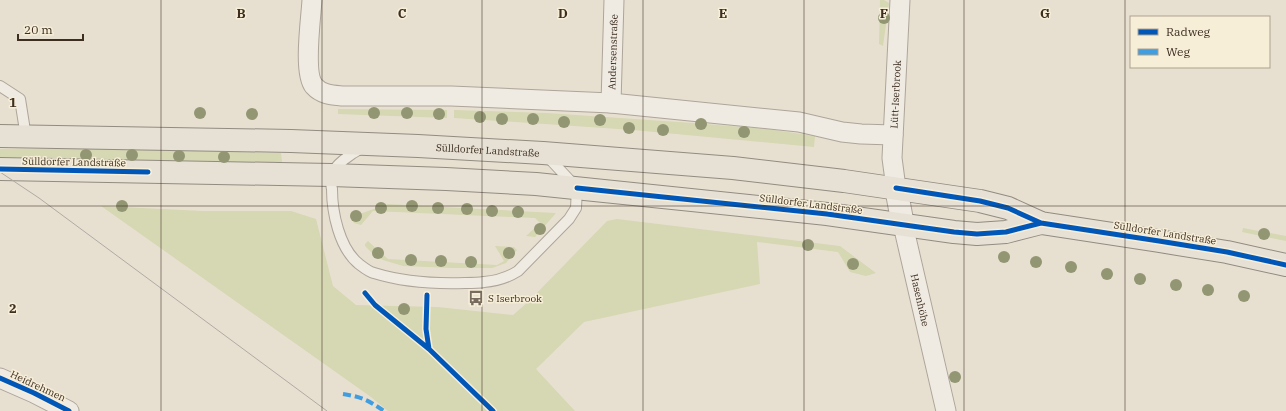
<svg xmlns="http://www.w3.org/2000/svg" width="1286" height="411" font-family="'IBM Plex Serif',serif">
<style>
.green{fill:#d6d7b3}
.lines{fill:none;stroke-linecap:round;stroke-linejoin:round}
.service-casing{stroke:#ada599;stroke-width:12}
.minor-casing{stroke:#ada599;stroke-width:21}
.tertiary-casing{stroke:#ada599;stroke-width:24}
.primary-casing{stroke:#928b80;stroke-width:24}
.service{stroke:#efebe3;stroke-width:10}
.minor{stroke:#efebe3;stroke-width:19}
.tertiary{stroke:#efebe3;stroke-width:22}
.primary{stroke:#e6e1d4;stroke-width:22}
.tram{stroke:#afaaa2;stroke-width:1}
.quiet{stroke:#3f9de0;stroke-width:4;stroke-dasharray:8 4;stroke-linecap:butt}
.cycleway-casing{stroke:#f7eed8;stroke-width:8}
.cycleway{stroke:#0057b8;stroke-width:5}
.tree{fill:#929673}
.grid{fill:none;stroke:#3d2e20;stroke-width:1;stroke-opacity:0.55}
.labels{text-anchor:middle;dominant-baseline:central;stroke-width:3;stroke-linejoin:round;paint-order:stroke}
.street-label{font-size:10px;fill:#3d2e20;stroke:#f7eed8}
.poi-label{font-size:10px;fill:#3d2e20;stroke:#f7eed8;text-anchor:start}
.grid-label{font-size:13px;text-anchor:middle;font-weight:bold;fill:#3d2e20;stroke:#f7eed8;stroke-width:3;stroke-linejoin:round;paint-order:stroke}
</style>
<rect width="100%" height="100%" fill="#e7e0d1"/>
<path class="green" d="M880 0H884L889 3 883 46 879 44Z
M338 109 447 110V118L338 114Z
M454 110 547 113 693 123 767 129 815 136 814 147 633 130 454 118Z
M71 148 281 153 282 162H199L0 157V149Z
M388 204 556 213 535 237 526 236 540 223 535 218 373 211 361 225 354 223 351 217Z
M101 206 203 211H291L316 219 333 286 356 305 438 307 513 315 529 301 607 221 617 219 840 246 876 273 866 276 850 272 838 252 757 242 760 284 584 322 536 369 575 411H388L371 397Z
M1243 228 1286 236V241L1242 232Z
M368 241 388 259 497 265 504 261 495 246 514 247 517 250 506 263 492 268H452L403 266 383 260 372 253 365 246V244Z"/>
<g class="lines">
<defs>
<path id="service" d="M0 86 20 99 26 137
M362 148C352 153 334 165 331 176 331 180 331 185 332 189 332 212 339 248 359 264 363 267 369 272 374 273 403 282 436 284 465 283 471 283 478 283 484 282 496 281 507 278 518 271L569 219 576 208 577 188 546 155"/>
<g id="minor">
<path d="M312 0C311 18 303 73 314 86 322 95 333 95 343 96H451L611 103 799 122 842 132 861 134 893 135"/>
<path id="s1" d="M611 103 614 0"/>
<path id="s2" d="M896 188 892 158 900 0"/>
<path id="s3" d="M903 225 946 411"/>
<path d="M0 378 34 393 69 411"/>
</g>
<path id="tertiary" d="M896 188 903 225"/>
<g id="primary">
<path id="s4" d="M0 136 291 141 418 146 543 153 733 168 844 181 980 201 1008 208 1041 223 1159 241 1227 252 1286 265"/>
<path d="M0 169 331 175 446 179 536 184 827 214 954 232 977 234 1006 232 1041 223"/>
</g>
</defs>
<use href="#service" class="service-casing"/>
<use href="#minor" class="minor-casing"/>
<use href="#tertiary" class="tertiary-casing"/>
<use href="#primary" class="primary-casing"/>
<use href="#service" class="service"/>
<use href="#minor" class="minor"/>
<use href="#tertiary" class="tertiary"/>
<use href="#primary" class="primary"/>
<path class="tram" d="M0 172 39 198 327 411"/>
<path class="quiet" d="M343 394C362 397 368 400 384 411"/>
<defs>
<path id="cycleway" d="M0 169 148 172
M577 188 827 214 954 232 977 234 1006 232 1041 223
M896 188 980 201 1008 208 1041 223 1159 241 1227 252 1286 265
M365 293 375 305 429 349 493 411
M427 295 426 329 429 349
M0 378 34 393 69 411"/>
</defs>
<use href="#cycleway" class="cycleway-casing"/>
<use href="#cycleway" class="cycleway"/>
</g>
<g class="tree">
<circle cx="884" cy="18" r="6"/>
<circle cx="200" cy="113" r="6"/>
<circle cx="374" cy="113" r="6"/>
<circle cx="407" cy="113" r="6"/>
<circle cx="252" cy="114" r="6"/>
<circle cx="439" cy="114" r="6"/>
<circle cx="480" cy="117" r="6"/>
<circle cx="502" cy="119" r="6"/>
<circle cx="533" cy="119" r="6"/>
<circle cx="600" cy="120" r="6"/>
<circle cx="564" cy="122" r="6"/>
<circle cx="701" cy="124" r="6"/>
<circle cx="629" cy="128" r="6"/>
<circle cx="663" cy="130" r="6"/>
<circle cx="744" cy="132" r="6"/>
<circle cx="86" cy="155" r="6"/>
<circle cx="132" cy="155" r="6"/>
<circle cx="179" cy="156" r="6"/>
<circle cx="224" cy="157" r="6"/>
<circle cx="122" cy="206" r="6"/>
<circle cx="412" cy="206" r="6"/>
<circle cx="381" cy="208" r="6"/>
<circle cx="438" cy="208" r="6"/>
<circle cx="467" cy="209" r="6"/>
<circle cx="492" cy="211" r="6"/>
<circle cx="518" cy="212" r="6"/>
<circle cx="356" cy="216" r="6"/>
<circle cx="540" cy="229" r="6"/>
<circle cx="1264" cy="234" r="6"/>
<circle cx="808" cy="245" r="6"/>
<circle cx="378" cy="253" r="6"/>
<circle cx="509" cy="253" r="6"/>
<circle cx="1004" cy="257" r="6"/>
<circle cx="411" cy="260" r="6"/>
<circle cx="441" cy="261" r="6"/>
<circle cx="471" cy="262" r="6"/>
<circle cx="1036" cy="262" r="6"/>
<circle cx="853" cy="264" r="6"/>
<circle cx="1071" cy="267" r="6"/>
<circle cx="1107" cy="274" r="6"/>
<circle cx="1140" cy="279" r="6"/>
<circle cx="1176" cy="285" r="6"/>
<circle cx="1208" cy="290" r="6"/>
<circle cx="1244" cy="296" r="6"/>
<circle cx="404" cy="309" r="6"/>
<circle cx="955" cy="377" r="6"/>
</g>
<path class="grid" d="M161 0V411M322 0V411M482 0V411M643 0V411M804 0V411M964 0V411M1125 0V411M0 206H1286"/>
<defs>
<symbol id="bus-bare" viewBox="-9 -9 18 18"><path d="M-5-6H5V4H4V6H2V4H-2V6H-4V4H-5ZM-3.5-4V0h7V-4ZM-3.5 1.2v1.5H-2V1.2ZM2 1.2v1.5H3.5V1.2Z" fill="#786c5e" stroke="#f7eed8" stroke-width="2.5" paint-order="stroke"/></symbol>
</defs>
<g fill-rule="evenodd">
<use href="#bus-bare" x="465" y="287" width="22" height="22"/>
</g>
<g class="labels">
<g class="street-label">
<text stroke="none"><textPath href="#s1" startOffset="51">Andersenstraße</textPath></text>
<text stroke="none"><textPath href="#s2" startOffset="94">Lütt-Iserbrook</textPath></text>
<text stroke="none"><textPath href="#s4" startOffset="488">Sülldorfer Landstraße</textPath></text>
<text transform="translate(74 162) rotate(1)">Sülldorfer Landstraße</text>
<text transform="translate(811 204) rotate(7)">Sülldorfer Landstraße</text>
<text transform="translate(1165 233) rotate(9)">Sülldorfer Landstraße</text>
<text stroke="none"><textPath href="#s3" startOffset="77">Hasenhöhe</textPath></text>
<text transform="translate(38 386) rotate(25)">Heidrehmen</text>
</g>
<g class="poi-label">
<text x="488" y="298">S Iserbrook</text>
</g>
</g>
<g class="grid-label">
<text x="241" y="18">B</text>
<text x="402" y="18">C</text>
<text x="563" y="18">D</text>
<text x="723" y="18">E</text>
<text x="884" y="18">F</text>
<text x="1045" y="18">G</text>
<text x="13" y="107">1</text>
<text x="13" y="313">2</text>
</g>
<rect x="1130" y="16" width="140" height="52" fill="#f7eed8" stroke="#ada18e"/>
<rect x="1138" y="29" width="20" height="6" fill="#0057b8" stroke="#ada18e"/>
<text x="1166" y="36" font-size="12" fill="#3d2e20">Radweg</text>
<rect x="1138" y="49" width="20" height="6" fill="#3f9de0" stroke="#ada18e"/>
<text x="1166" y="56" font-size="12" fill="#3d2e20">Weg</text>
<path d="M18 34v6h65v-6" fill="none" stroke="#3d2e20" stroke-width="2"/>
<text x="24" y="34" font-size="12" fill="#3d2e20" stroke="#f7eed8" stroke-width="3" paint-order="stroke">20 m</text>
</svg>
